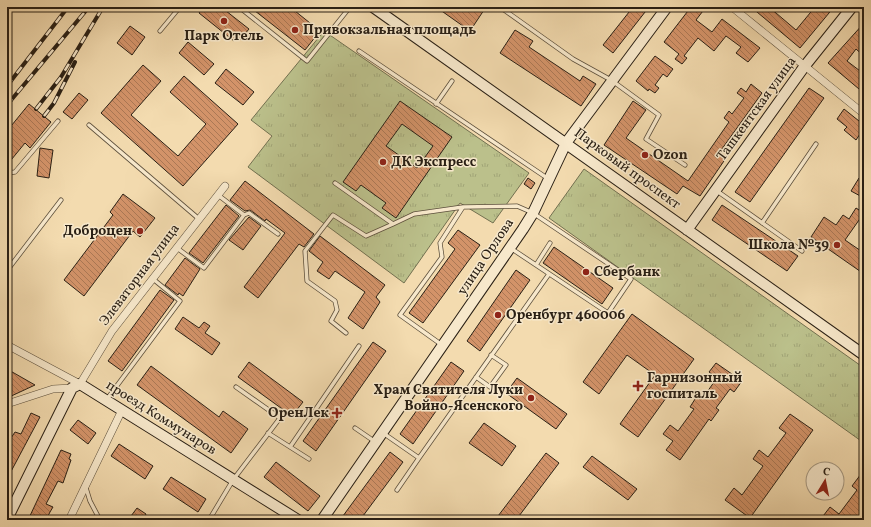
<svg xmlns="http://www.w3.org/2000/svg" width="871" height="527" font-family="Vollkorn,serif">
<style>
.park{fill:url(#park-tufts);stroke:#727050}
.building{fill:url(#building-back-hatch);stroke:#2a2015;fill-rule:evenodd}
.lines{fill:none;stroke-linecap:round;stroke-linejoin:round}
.lane-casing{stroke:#5c4f3c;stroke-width:5}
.street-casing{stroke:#5c4f3c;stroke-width:8}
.secondary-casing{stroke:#2a2015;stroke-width:12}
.lane{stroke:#f7e8cb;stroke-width:3.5}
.street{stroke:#f7e8cb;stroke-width:7}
.secondary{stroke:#f7e8cb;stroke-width:10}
.rail-casing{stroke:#2a2015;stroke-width:4}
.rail{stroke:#f7e8cb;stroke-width:2.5;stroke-dasharray:8;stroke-linecap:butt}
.poi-dot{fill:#8f2418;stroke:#f7e8cb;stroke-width:1.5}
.labels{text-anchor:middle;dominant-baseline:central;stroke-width:3;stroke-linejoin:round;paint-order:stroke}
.poi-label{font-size:14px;font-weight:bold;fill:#2a2015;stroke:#f7e8cb;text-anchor:start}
.street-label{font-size:14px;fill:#2a2015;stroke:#f7e8cb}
</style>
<defs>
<pattern id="park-tufts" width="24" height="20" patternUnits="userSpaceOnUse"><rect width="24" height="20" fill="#bbc08b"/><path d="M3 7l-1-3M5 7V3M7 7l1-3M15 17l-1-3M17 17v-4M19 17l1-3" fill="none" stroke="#a1a577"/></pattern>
<pattern id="building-back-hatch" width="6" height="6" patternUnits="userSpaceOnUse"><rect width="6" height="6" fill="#d39369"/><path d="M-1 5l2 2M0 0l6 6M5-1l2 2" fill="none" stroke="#ab7855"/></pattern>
</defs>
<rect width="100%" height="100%" fill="#f3dbaf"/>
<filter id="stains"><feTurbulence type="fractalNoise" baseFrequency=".005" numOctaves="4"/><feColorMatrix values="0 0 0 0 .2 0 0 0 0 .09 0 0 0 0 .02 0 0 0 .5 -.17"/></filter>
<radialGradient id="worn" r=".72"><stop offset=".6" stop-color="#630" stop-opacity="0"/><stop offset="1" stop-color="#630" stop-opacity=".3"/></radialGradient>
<path class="park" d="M324 31 529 173 493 223 460 203 404 283 248 167 272 136 251 120Z
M584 169 864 368V443L549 218Z"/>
<path class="building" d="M203 7H221L249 29 239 41 236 38 234 41 199 13Z
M250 7H290L320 31 305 50Z
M436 7H481L484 10 470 31Z
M633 7H649L613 53 603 45Z
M691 7H706L696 20 712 32 722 19 760 48 748 62 736 53 741 47 726 36 714 51 698 38 684 56 687 58 682 64 675 59 679 54 664 42Z
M751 7H769L796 30 815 7H834L800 48Z
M864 23V56L856 49 847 61 864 74V83L859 89 828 63Z
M130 26 145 37 132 55 117 43Z
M515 30 533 41 529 47 580 81 583 76 596 84 581 106 500 53Z
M188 42 214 64 204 75 179 53Z
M655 56 673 69 667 77 663 74 655 85 659 88 655 93 649 89 648 91 636 81Z
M143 65 161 81 131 115 178 156 206 124 170 92 184 76 238 124 183 186 101 113Z
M226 69 254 92 243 105 215 83Z
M751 84 762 93 719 153 726 158 700 196 683 186 677 194 604 145 633 101 646 110 626 138 688 181 729 122 724 118 729 111 732 114 744 98 737 93 741 88 746 92Z
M809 88 824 98 750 202 735 192Z
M79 93 88 100 72 119 63 112Z
M400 101 452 137 396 218 382 208 386 203 361 185 356 191 343 182ZM402 124 433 146 417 168 386 146Z
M29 104 51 122 30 148 25 143 7 165V131Z
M844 109 864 125V137L860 134 856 140 844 130 847 127 837 119Z
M40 148 53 150 49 178 37 176Z
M528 178 535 183 531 189 524 184Z
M859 178 864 180V198L851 191Z
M245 181 314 234 304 247 299 244 258 298 244 287 285 233 266 219 265 221 250 210 245 211 230 200Z
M123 194 155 218 140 237 133 231 84 296 64 280 113 215 110 212Z
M226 205 239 216 203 263 189 253Z
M722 205 798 256 787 271 712 220Z
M856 208 864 213 845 240 864 253V274L811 237 824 217 836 225 843 215 849 219Z
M249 217 261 226 243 250 229 240Z
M458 230 480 245 423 323 409 313 455 249 448 243Z
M320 236 385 285 376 297 380 302 363 329 348 318 365 292 335 271 329 279 317 271 323 262 309 251Z
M554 247 613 288 602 304 543 263Z
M185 258 200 269 183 296 179 293 178 295 165 285Z
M516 270 530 280 480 351 467 341Z
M160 290 174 300 122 371 108 361Z
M632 314 694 359 638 437 620 424 655 375 627 355 599 394 583 382Z
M183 317 199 328 204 322 210 326 205 333 220 343 212 355 175 329Z
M373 342 386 351 316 451 303 441Z
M249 362 303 402 292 416 238 377Z
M451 362 464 371 413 444 400 434Z
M716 363 742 381 734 392 730 389 716 408 719 410 711 421 709 419 680 460 666 450 673 441 663 434 670 425 678 431 694 409 690 407 697 396 702 399 717 378 709 372Z
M151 366 219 417 223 411 248 429 231 453 137 385Z
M7 369 35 385 7 398Z
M517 378 567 414 556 429 506 393Z
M31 413 40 417 7 479V444L15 432 21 434Z
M790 414 813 430 750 518 725 500 734 488 742 495 763 466 753 459 759 450 768 457 786 433 779 428Z
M78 420 96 433 88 444 70 430Z
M484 423 516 446 502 466 469 443Z
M119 444 153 466 145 479 111 456Z
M61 450 71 454 69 459 71 460 63 483 58 481 46 504 53 507 50 512 46 520H28Z
M390 452 403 462 360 520H340Z
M546 453 559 463 516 520H495Z
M592 456 637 489 628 500 583 467Z
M276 462 320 496 308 511 264 477Z
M864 470V516L861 520H820L830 507 839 514 857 490 852 486Z
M171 477 206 499 198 512 163 489Z
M137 508 146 514 143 520H128Z"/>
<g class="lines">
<defs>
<path id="lane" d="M239 7 307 61 350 7
M500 7 573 59 611 80 659 115 646 139 685 165
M160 31 180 7
M359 51 547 178
M436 104 452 81
M89 125 199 219
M7 173 15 172 58 121
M335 183 393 224 414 214 463 207
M717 191 802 251
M218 195 244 215 249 213 278 234
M762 223 816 144
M177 248 204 268 244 215
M536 265 550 243
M7 268H9L61 200
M346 333 331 321 337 310 335 301 307 281 305 251 333 215 366 236 393 224
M442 345 400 315 442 257 440 243 463 207 517 206 533 213 631 279 608 313 512 249
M476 377 490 387 506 365 491 355
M107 399 180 301 153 279
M355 428 374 441
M268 433 309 459
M383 433 419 458 549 274
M290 447 359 346
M86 488 90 501 100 520
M397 490 419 458
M209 520 233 480 280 418 236 387"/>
<path id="street" d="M732 7 864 114
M7 345 80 384 112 331 225 186
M7 404 53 389 72 388
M69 520 122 410"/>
<path id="secondary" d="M373 7 864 355
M687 230 804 67 852 7
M7 519 72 388 80 384 298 520
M322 520 523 229 533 213 566 143 667 7"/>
</defs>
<use href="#lane" class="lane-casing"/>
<use href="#street" class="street-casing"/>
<use href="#secondary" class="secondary-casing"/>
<use href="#lane" class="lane"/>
<use href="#street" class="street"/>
<use href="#secondary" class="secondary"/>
<defs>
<path id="rail" d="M557 10V7
M7 86 68 7
M7 105 89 7
M36 109 61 77 103 7
M44 116 54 103 75 62"/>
</defs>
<use href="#rail" class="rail-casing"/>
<use href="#rail" class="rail"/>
</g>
<g class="poi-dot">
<circle cx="224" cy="21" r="4"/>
<circle cx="295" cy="30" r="4"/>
<circle cx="645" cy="155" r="4"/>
<circle cx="383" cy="162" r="4"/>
<circle cx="140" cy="231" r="4"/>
<circle cx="837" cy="245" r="4"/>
<circle cx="586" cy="272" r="4"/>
<circle cx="498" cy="315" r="4"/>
<path d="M636 380h4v4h4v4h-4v4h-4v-4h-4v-4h4z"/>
<circle cx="531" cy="398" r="4"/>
<path d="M335 407h4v4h4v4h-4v4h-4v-4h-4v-4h4z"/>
</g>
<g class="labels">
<g class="poi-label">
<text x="303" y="30">Привокзальная площадь</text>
<text x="224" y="36" text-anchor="middle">Парк Отель</text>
<text x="653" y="155">Ozon</text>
<text x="391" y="162">ДК Экспресс</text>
<text x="132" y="231" text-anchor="end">Доброцен</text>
<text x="829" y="245" text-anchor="end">Школа №39</text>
<text x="594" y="272">Сбербанк</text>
<text x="506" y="315">Оренбург 460006</text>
<text x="647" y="378">Гарнизонный<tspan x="647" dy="16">госпиталь</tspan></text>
<text x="523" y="390" text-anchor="end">Храм Святителя Луки<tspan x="523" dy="16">Войно-Ясенского</tspan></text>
<text x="329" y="413" text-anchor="end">ОренЛек</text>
</g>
<g class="street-label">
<text transform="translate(757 109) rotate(-54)">Ташкентская улица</text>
<text transform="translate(627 169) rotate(36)">Парковый проспект</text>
<text transform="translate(486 257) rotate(-56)">улица Орлова</text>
<text transform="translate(140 275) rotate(-53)">Элеваторная улица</text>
<text transform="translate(161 418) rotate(32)">проезд Коммунаров</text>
</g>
</g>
<rect width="871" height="527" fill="none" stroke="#f3dbaf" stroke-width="24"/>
<rect x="8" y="8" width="855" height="511" fill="none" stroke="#2a2015" stroke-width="2"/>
<rect x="12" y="12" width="847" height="503" fill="none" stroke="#2a2015"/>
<g transform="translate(825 481) rotate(10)"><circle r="19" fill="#f7e8cb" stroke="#a59882"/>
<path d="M0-3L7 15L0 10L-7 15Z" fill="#8f2418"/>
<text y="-6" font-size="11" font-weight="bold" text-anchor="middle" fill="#2a2015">С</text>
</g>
<rect width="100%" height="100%" filter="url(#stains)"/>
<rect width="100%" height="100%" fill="url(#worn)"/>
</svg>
